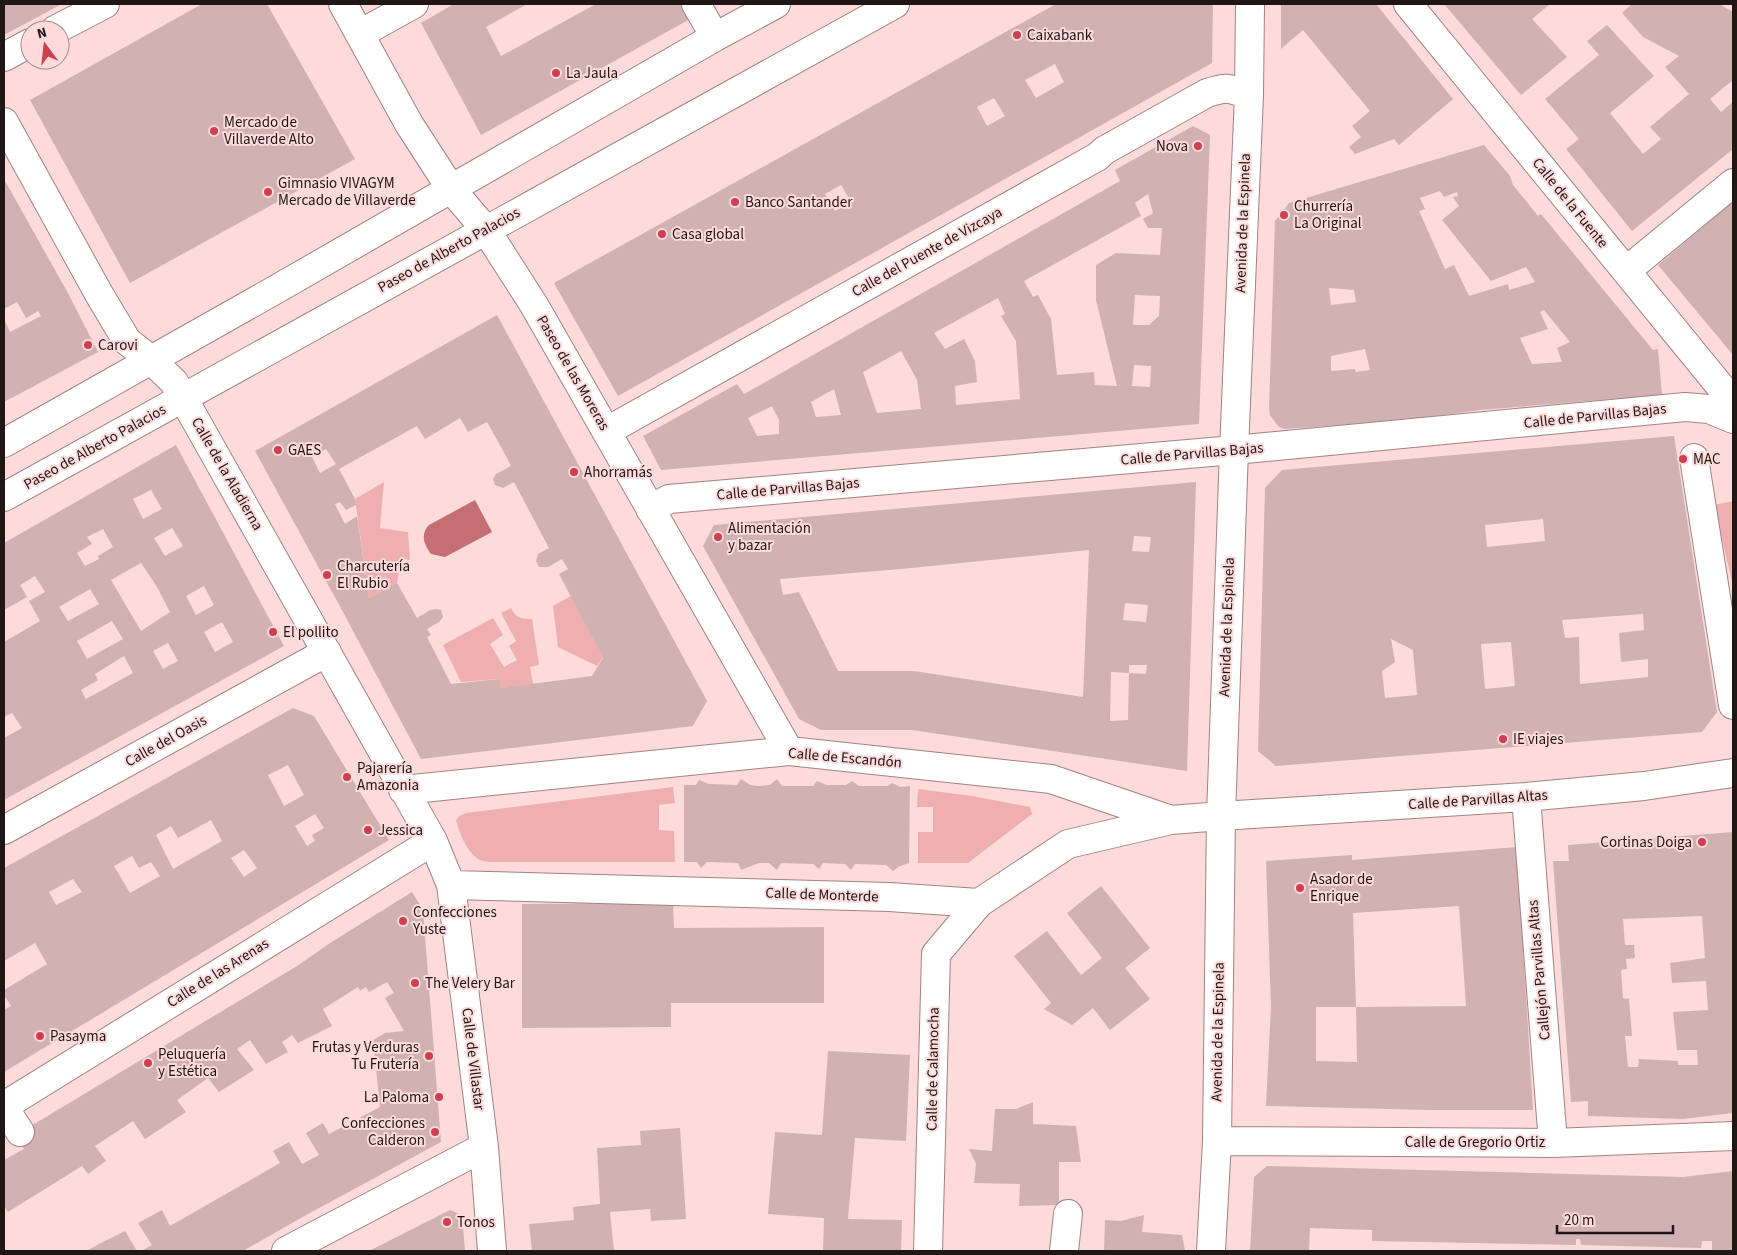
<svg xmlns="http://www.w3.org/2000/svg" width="1737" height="1255" font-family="'Source Sans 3',sans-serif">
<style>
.green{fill:#efafb0}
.water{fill:#c46f73}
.building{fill:#d2b1b2;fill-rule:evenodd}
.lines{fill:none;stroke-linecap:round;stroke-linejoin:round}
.minor-casing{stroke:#a18282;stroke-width:30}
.minor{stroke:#fff;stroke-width:28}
.poi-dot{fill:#cf3f52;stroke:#fddbdb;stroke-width:2}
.labels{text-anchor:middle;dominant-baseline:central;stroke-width:4;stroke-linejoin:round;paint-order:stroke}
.poi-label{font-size:15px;fill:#211616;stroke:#fddbdb;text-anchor:start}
.street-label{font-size:15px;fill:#211616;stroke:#fddbdb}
</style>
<rect width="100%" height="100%" fill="#fddbdb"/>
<path class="green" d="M384 482 380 528 408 532 410 560 401 558 397 583 369 598 355 499Z
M1733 501V586L1714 505Z
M571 596 603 658 597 666 558 647 553 606Z
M511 608C516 618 521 619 532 619L539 665 530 667 533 684 501 688 498 679 461 682 443 645 493 618 503 635 490 644 504 667 517 660 509 646 516 641 501 613Z
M673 787 675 803 659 805V830L674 831 675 862H490C486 861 481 861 478 859 466 851 459 832 456 820L459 816 466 813Z
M918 789 972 796 1030 807 1032 814 968 863H918V832H933V807H917Z"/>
<path class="water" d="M475 500 492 532 445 557 431 554C424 545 420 534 429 525Z"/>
<path class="building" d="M4 4H62L4 35Z
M202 4H267L355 159 130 283 30 100Z
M454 4H527L486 27 501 56 596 4H684L692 18 481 135 421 23Z
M1056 4H1213L1212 63 618 396 554 283ZM1055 64 1064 82 1036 98 1025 80ZM994 98 1005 116 987 126 977 107ZM841 185 851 202 835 211 825 194Z
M1281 4H1376L1453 99 1399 145 1394 139 1355 154 1349 147 1361 137 1352 126 1370 111 1303 30 1281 49Z
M1444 4H1550L1532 19 1567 57 1521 95Z
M1632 4H1719L1733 12V80L1710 99 1721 112 1733 102V149L1632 231 1566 149 1579 139 1545 99 1599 55 1587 41 1607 25 1654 76 1610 113 1643 154 1661 139 1650 127 1689 94 1665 67 1679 56 1643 37 1622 13Z
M1193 126 1210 135 1199 424 661 470 643 436 737 384 744 394 776 376 1120 181 1115 170ZM1148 194 1153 213 1143 219 1148 228H1162L1160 255 1116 253 1096 265V300L1117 386 1095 385 1094 372 1057 375 1051 319 1038 295 1033 297 1024 281 1141 216 1135 203ZM1135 295 1160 296 1159 316 1149 325H1133ZM998 298 1005 314 1001 316 1016 341 1020 399 956 405 955 386 977 382 975 361 964 339 945 349 934 333ZM901 351 917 380 921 409 877 413 863 372ZM1134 365 1151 366 1150 387 1132 386ZM834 389 841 415 816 417 811 402ZM772 406 779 420V434L757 436 748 418Z
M1484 145 1510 176 1513 185 1534 211 1538 216 1541 214 1653 350 1658 349 1662 395 1480 410 1437 416 1329 426 1284 429 1278 426 1270 415 1269 409 1275 221 1289 203ZM1440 191 1444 197 1457 192 1458 196 1453 197 1459 206 1442 220 1491 281 1526 267 1535 282 1509 290 1508 284 1469 296 1454 265 1445 269 1419 211 1425 209 1420 198ZM1329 288 1354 290 1356 302 1331 305ZM1544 310 1570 342 1557 348 1562 362 1532 364 1520 338 1548 329 1540 312ZM1365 349 1370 370 1356 372 1355 369 1331 371V356Z
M4 179 69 295 98 352 4 402V319L10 332 41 316 38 311 26 318 17 302 4 309Z
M1733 202V355L1658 265Z
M497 315 707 701 693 726 421 759 343 612 255 451ZM460 418 468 432 487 422 506 456 511 466 496 474 493 479 495 485 503 488 514 482 549 548 538 554 536 561 539 567H548L562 559 568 569 559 574 603 658 592 676 501 688 499 679 451 684 427 637 431 635 427 629 439 622 443 617 441 610 436 609 430 610 417 618 397 583 369 598 357 516 345 524 335 504 340 502 346 510 356 505 355 499 339 469 417 426 425 439ZM326 449 336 464 320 473 312 457Z
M1674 436 1717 712 1702 732 1276 766 1258 751 1265 488 1282 470ZM1543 519 1545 541 1487 547 1485 525ZM1643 614 1644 630 1619 633 1621 662 1648 659V677L1580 684 1579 637 1565 638 1562 620ZM1391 639 1413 650 1417 695 1385 698 1382 671 1395 662ZM1511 642 1515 686 1485 689 1481 644Z
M176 445 284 646 4 800V738L22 728 12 713 4 717V642L40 621 29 601 45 592 35 576 20 585 27 597 4 610V543ZM151 490 162 509 143 519 133 499ZM172 528 183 546 165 556 154 538ZM103 529 113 547 98 556 99 559 85 566 77 553 92 544 87 537ZM141 563 157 587 170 612 141 631 111 580ZM204 586 214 605 196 615 186 596ZM90 589 99 604 68 621 59 607ZM112 621 123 639 87 659 77 641ZM222 622 233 642 215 652 204 632ZM168 643 178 661 163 669 153 651ZM124 656 133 673 86 699 81 690 98 680 95 674Z
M1196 482 1187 771 912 730H821L799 719 703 546 714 525ZM1134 536 1151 537 1149 552 1132 551ZM1089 550 1083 697 914 671H838L799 592 783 595 780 579 901 569ZM1125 603 1148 605 1146 622 1123 620ZM1129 665H1147L1146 674 1129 673 1128 720 1110 721 1111 672 1129 673Z
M293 708 314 716 389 840 4 1072V1010L11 1006 4 995V990L47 964 35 943 4 961V868ZM288 765 304 795 284 806 268 775ZM315 814 324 828 312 835 315 841 307 846 295 826ZM211 820 222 841 173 869 156 835 171 826 178 838ZM244 850 257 868 244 877 231 858ZM132 856 139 868 151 862 160 876 130 893 114 866ZM73 879 82 892 56 905 49 892Z
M741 779 750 785 758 786 770 785 777 779 782 786H813L817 781 827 785H846L852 781 859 786H888L892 783 901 787 910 786 909 863 900 866 893 871 886 865 855 864 851 870 845 864 823 863 819 869 813 864 781 863 777 870 769 863H759L741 870 738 863 707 862 701 868 697 862H684V785H696L699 780 709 784 737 785Z
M1733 832V980H1732L1733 1113 1683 1119 1588 1116V1101L1571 1102 1553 861H1569L1568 845ZM1702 916 1705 958 1670 963 1672 983 1706 981 1708 1010 1673 1012 1677 1050H1697L1698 1065H1678V1061L1639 1059 1638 1067H1628L1625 1036H1632L1629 999 1623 998 1621 970 1627 969 1626 959 1635 958 1634 945H1625L1623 919Z
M1517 847 1533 1110H1429L1266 1106 1271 1006 1266 861 1352 855V860ZM1459 906 1466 1006 1356 1007 1357 1062 1316 1061V1007H1356L1353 913Z
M1101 886 1150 948 1125 968 1150 999 1110 1030 1093 1008 1072 1025 1044 1009 1051 1003 1014 956 1047 931 1081 975 1102 958 1067 913Z
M412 892 423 910 441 1142 308 1214 243 1251H141L152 1245 138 1223 162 1210 170 1226 280 1163 273 1151 289 1142 302 1164 319 1155 306 1133 323 1123 329 1134 380 1107 373 1040 385 1033 404 1031 385 998 394 993 387 982 369 992 366 987 360 991 358 987 323 1009 332 1026 298 1043 292 1035 282 1042 288 1052 266 1064 250 1040 237 1049 254 1070 238 1080 219 1092 208 1078 177 1100 186 1112 145 1139 133 1121 95 1146 106 1161 88 1174 82 1166 8 1212 4 1206V1160L24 1149 16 1135 297 966 330 943Z
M673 903 674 928 824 927V1003H671V1027L522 1028V904Z
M828 1051 910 1055 906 1141 855 1138 848 1219 902 1220 901 1251H823L824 1218 768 1214 775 1132 822 1135Z
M1033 1102V1124L1076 1126 1081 1162H1059V1205L1019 1206 1020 1184 974 1183 976 1164 969 1149 992 1151 995 1109H1016Z
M680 1128 686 1219 651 1221 650 1209 610 1212 614 1251H532L529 1224 574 1220 573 1207 600 1204 597 1148 641 1145 640 1131Z
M1267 1166 1683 1177 1733 1171V1251H1712V1241H1702L1701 1248 1581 1245 1580 1239H1576V1245L1372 1241V1230L1310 1228 1309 1251H1250L1254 1177Z
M450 1210 462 1215 465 1251H369Z
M1144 1215 1142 1232 1182 1235 1185 1251H1104L1105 1220 1121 1221Z
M125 1231 137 1251H86L103 1242Z"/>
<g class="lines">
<defs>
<path id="minor" d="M343 4 409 124 451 189 486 230 534 305 789 751
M696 4 715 37
M1408 4 1733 402
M55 30 105 4
M360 34 414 4
M4 57 30 43
M4 122 99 294 127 341 150 359 174 382 433 841 451 885 484 1147 492 1251
M1626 271 1733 183
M607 431 1097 157 1105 150 1207 93C1228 86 1229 88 1249 95
M4 443 275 290 715 37 776 4
M1694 458 1733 705
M4 497 895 4
M650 509 669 499 1234 450 1685 407 1709 409 1733 419
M403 790 789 751 1051 779 1171 820 1221 816 1526 797 1644 786 1733 773
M1526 797 1553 1143
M4 830 327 652
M451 885 889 897 979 903 1068 844 1171 820
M4 1106 433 841
M4 1107 20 1132
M1217 1141 1553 1143 1733 1136
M286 1251 484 1147
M928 1251 936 954 979 903
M1064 1251 1068 1214
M1211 1251 1217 1141 1221 816 1234 450 1249 95 1250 4"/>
</defs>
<use href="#minor" class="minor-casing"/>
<use href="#minor" class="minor"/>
</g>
<g class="poi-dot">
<circle cx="1017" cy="35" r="5"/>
<circle cx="556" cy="73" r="5"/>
<circle cx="214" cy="131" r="5"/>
<circle cx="1198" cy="146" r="5"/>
<circle cx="268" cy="192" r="5"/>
<circle cx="735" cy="202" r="5"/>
<circle cx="1284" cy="215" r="5"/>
<circle cx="662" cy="234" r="5"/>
<circle cx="88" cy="345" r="5"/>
<circle cx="278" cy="450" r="5"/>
<circle cx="1683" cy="459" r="5"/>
<circle cx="574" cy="472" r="5"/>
<circle cx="718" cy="537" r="5"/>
<circle cx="327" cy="575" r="5"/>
<circle cx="273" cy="632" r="5"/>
<circle cx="1503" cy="739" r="5"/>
<circle cx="347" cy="777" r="5"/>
<circle cx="368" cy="830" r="5"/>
<circle cx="1702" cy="842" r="5"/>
<circle cx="1300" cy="888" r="5"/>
<circle cx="403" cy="921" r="5"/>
<circle cx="415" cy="983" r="5"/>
<circle cx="40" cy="1036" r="5"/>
<circle cx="429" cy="1056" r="5"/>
<circle cx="148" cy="1063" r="5"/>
<circle cx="439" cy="1097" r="5"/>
<circle cx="435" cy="1132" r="5"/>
<circle cx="447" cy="1222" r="5"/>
</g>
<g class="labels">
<g class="poi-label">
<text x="1027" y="35">Caixabank</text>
<text x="566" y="73">La Jaula</text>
<text x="224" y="122">Mercado de<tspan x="224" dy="17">Villaverde Alto</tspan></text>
<text x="1188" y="146" text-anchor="end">Nova</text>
<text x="278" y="183">Gimnasio VIVAGYM<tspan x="278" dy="17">Mercado de Villaverde</tspan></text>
<text x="745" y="202">Banco Santander</text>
<text x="1294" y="206">Churrería<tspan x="1294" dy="17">La Original</tspan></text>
<text x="672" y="234">Casa global</text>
<text x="98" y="345">Carovi</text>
<text x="288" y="450">GAES</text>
<text x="1693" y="459">MAC</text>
<text x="584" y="472">Ahorramás</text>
<text x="728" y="528">Alimentación<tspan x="728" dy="17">y bazar</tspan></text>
<text x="337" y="566">Charcutería<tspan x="337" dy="17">El Rubio</tspan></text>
<text x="283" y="632">El pollito</text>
<text x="1513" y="739">IE viajes</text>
<text x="357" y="768">Pajarería<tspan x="357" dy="17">Amazonia</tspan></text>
<text x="378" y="830">Jessica</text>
<text x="1692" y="842" text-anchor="end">Cortinas Doiga</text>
<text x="1310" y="879">Asador de<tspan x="1310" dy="17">Enrique</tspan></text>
<text x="413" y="912">Confecciones<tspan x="413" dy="17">Yuste</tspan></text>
<text x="425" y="983">The Velery Bar</text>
<text x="50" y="1036">Pasayma</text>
<text x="419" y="1047" text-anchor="end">Frutas y Verduras<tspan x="419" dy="17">Tu Frutería</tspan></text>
<text x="158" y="1054">Peluquería<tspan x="158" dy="17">y Estética</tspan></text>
<text x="429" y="1097" text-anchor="end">La Paloma</text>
<text x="425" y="1123" text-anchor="end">Confecciones<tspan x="425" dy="17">Calderon</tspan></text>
<text x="457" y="1222">Tonos</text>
</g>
<g class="street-label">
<text transform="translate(1570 203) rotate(51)">Calle de la Fuente</text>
<text transform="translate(1243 223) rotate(-88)">Avenida de la Espinela</text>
<text transform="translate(449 250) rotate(-29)">Paseo de Alberto Palacios</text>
<text transform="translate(927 252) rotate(-29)">Calle del Puente de Vizcaya</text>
<text transform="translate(573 373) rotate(60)">Paseo de las Moreras</text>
<text transform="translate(1595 416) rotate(-6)">Calle de Parvillas Bajas</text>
<text transform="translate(95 447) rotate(-29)">Paseo de Alberto Palacios</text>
<text transform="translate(1192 454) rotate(-5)">Calle de Parvillas Bajas</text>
<text transform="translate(227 474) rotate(60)">Calle de la Aladierna</text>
<text transform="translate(788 489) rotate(-5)">Calle de Parvillas Bajas</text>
<text transform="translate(1227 627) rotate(-88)">Avenida de la Espinela</text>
<text transform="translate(166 741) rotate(-29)">Calle del Oasis</text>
<text transform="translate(845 758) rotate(5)">Calle de Escandón</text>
<text transform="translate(1478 800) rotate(-4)">Calle de Parvillas Altas</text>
<text transform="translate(822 895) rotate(2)">Calle de Monterde</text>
<text transform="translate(1539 970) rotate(-95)">Callejón Parvillas Altas</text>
<text transform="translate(218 973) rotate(-32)">Calle de las Arenas</text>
<text transform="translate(1218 1032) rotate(-89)">Avenida de la Espinela</text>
<text transform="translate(473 1059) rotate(83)">Calle de Villastar</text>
<text transform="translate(933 1069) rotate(-89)">Calle de Calamocha</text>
<text x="1475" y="1142">Calle de Gregorio Ortiz</text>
</g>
</g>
<rect width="1737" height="1255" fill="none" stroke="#211616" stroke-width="10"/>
<g transform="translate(45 45) rotate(345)"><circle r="24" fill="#fddbdb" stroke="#a58c8c"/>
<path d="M0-4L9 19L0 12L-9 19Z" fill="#cf3f52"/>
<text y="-8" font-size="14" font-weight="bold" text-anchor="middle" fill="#211616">N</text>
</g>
<path d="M1557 1225v8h116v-8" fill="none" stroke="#211616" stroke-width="2.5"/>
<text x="1564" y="1225" font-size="15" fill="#211616" stroke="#fddbdb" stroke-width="4" paint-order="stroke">20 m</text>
</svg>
